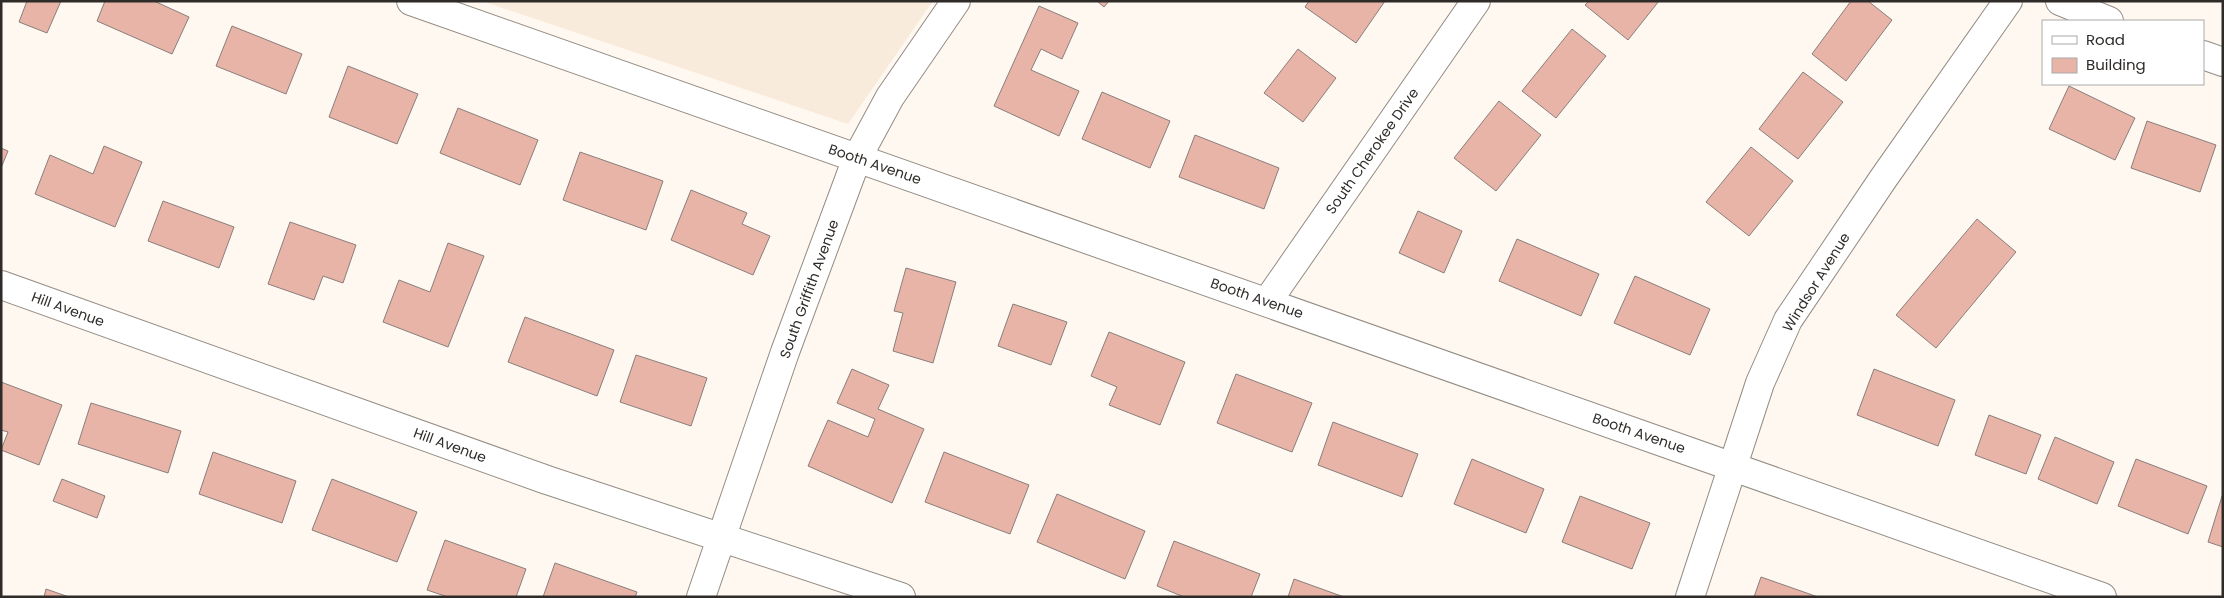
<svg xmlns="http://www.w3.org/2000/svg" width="2224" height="598" font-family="Poppins,sans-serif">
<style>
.built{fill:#f9ebdc}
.building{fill:#e7b4a7;stroke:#8a7e7b}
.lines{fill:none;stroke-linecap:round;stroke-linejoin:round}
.minor-casing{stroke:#938c84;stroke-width:30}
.tertiary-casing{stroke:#938c84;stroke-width:30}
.minor{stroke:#fff;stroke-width:28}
.tertiary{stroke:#fff;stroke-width:28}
.labels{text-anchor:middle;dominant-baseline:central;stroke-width:4;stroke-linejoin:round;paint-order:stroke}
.street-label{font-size:14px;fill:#2e2b28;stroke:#fff}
</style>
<rect width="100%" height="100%" fill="#fff8f1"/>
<path class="built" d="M482 1H933L848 124Z"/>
<path class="building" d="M27 1H61L47 33 19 22Z
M105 1H154L189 17 172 54 97 21Z
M1097 1H1109L1104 7Z
M1309 1H1385L1356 43 1305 7Z
M1589 1H1659L1628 40 1585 5Z
M1851 1H1868L1892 20 1846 81 1812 54Z
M1039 6 1078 23 1062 59 1041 49 1031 70 1079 91 1059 136 994 106Z
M232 26 302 54 286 94 216 66Z
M1572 29 1606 56 1556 118 1522 91Z
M1298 49 1336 78 1303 122 1264 93Z
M348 66 418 94 397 144 329 117Z
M1803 72 1843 102 1798 159 1759 129Z
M2069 86 2135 118 2115 160 2049 129Z
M1102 92 1170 121 1150 168 1082 139Z
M1499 101 1541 135 1496 191 1454 158Z
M458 108 538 140 520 185 440 153Z
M2147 121 2216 145 2200 192 2131 168Z
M1195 135 1279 168 1264 209 1179 177Z
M104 146 142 162 115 227 35 194 50 155 93 174Z
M1751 147 1793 181 1749 236 1706 202Z
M1 148 8 151 1 168Z
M580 152 663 181 646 230 563 200Z
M691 190 747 213 742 224 770 236 753 275 671 240Z
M163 201 234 227 219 268 148 241Z
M1418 211 1462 231 1444 273 1399 253Z
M1977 219 2016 252 1936 348 1896 315Z
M290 222 356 245 343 283 323 276 314 300 268 284Z
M1517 239 1599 274 1581 316 1499 281Z
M448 243 484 256 448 347 383 322 399 280 430 292Z
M906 268 956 282 933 363 893 351 903 313 894 311Z
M1635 276 1710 309 1690 355 1614 323Z
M1013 304 1067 322 1051 365 998 346Z
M525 317 614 350 597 396 508 362Z
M1109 332 1185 362 1160 425 1109 405 1117 387 1091 376Z
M636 355 707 378 691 426 620 402Z
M852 369 889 385 878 409 924 429 892 503 808 466 828 420 868 437 875 419 837 403Z
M1874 369 1955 400 1938 446 1857 415Z
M1236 374 1312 403 1292 452 1217 423Z
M1 382 62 405 39 465 1 450 8 432 1 430Z
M91 403 181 431 168 473 78 444Z
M1989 415 2041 435 2026 474 1975 455Z
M1333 422 1418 454 1402 497 1318 465Z
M2055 437 2114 462 2097 504 2038 479Z
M213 452 296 481 282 523 199 494Z
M944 452 1029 485 1010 534 925 502Z
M1472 459 1544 489 1526 533 1454 504Z
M2136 459 2207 486 2188 534 2118 506Z
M62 479 105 496 97 518 53 501Z
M332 479 417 512 397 562 312 530Z
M2223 493V547L2208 542Z
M1057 494 1145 531 1125 579 1037 542Z
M1580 496 1650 523 1632 569 1562 542Z
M445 540 526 569 516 597H448L427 590Z
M1174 541 1260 574 1251 597H1184L1157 586Z
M555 563 637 592 635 597H543Z
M1761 577 1818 597H1754Z
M1294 579 1344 597H1288Z
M46 589 69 597H44Z"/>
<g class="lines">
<defs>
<path id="minor" d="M2060 1 2109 21
M2203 55 2223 62
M1 285 547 480 901 597
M1267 302 1476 1
M701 597 785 352 857 158 890 97 956 1
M1690 597 1760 383 1788 320 1883 179 2008 1"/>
<path id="tertiary" d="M411 1 2102 597"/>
</defs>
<use href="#minor" class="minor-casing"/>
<use href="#tertiary" class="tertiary-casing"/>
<use href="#minor" class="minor"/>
<use href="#tertiary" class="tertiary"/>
</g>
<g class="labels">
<g class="street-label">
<text transform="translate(1372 151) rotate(-55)">South Cherokee Drive</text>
<text transform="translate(875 164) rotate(19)">Booth Avenue</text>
<text transform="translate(1816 282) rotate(-58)">Windsor Avenue</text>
<text transform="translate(809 289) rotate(-70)">South Griffith Avenue</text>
<text transform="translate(1257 298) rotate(19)">Booth Avenue</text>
<text transform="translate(68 309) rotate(20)">Hill Avenue</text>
<text transform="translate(1639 433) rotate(19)">Booth Avenue</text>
<text transform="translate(450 445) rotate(20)">Hill Avenue</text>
</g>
</g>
<rect width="2224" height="598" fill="none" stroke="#2e2b28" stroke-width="5"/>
<rect x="2042" y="20" width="162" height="65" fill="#ffffff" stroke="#abaaa9"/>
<rect x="2052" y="36" width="25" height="8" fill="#ffffff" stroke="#abaaa9"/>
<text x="2086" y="45" font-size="15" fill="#2e2b28">Road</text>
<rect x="2052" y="58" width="25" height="15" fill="#e7b4a7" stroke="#abaaa9"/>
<text x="2086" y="70" font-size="15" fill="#2e2b28">Building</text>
</svg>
